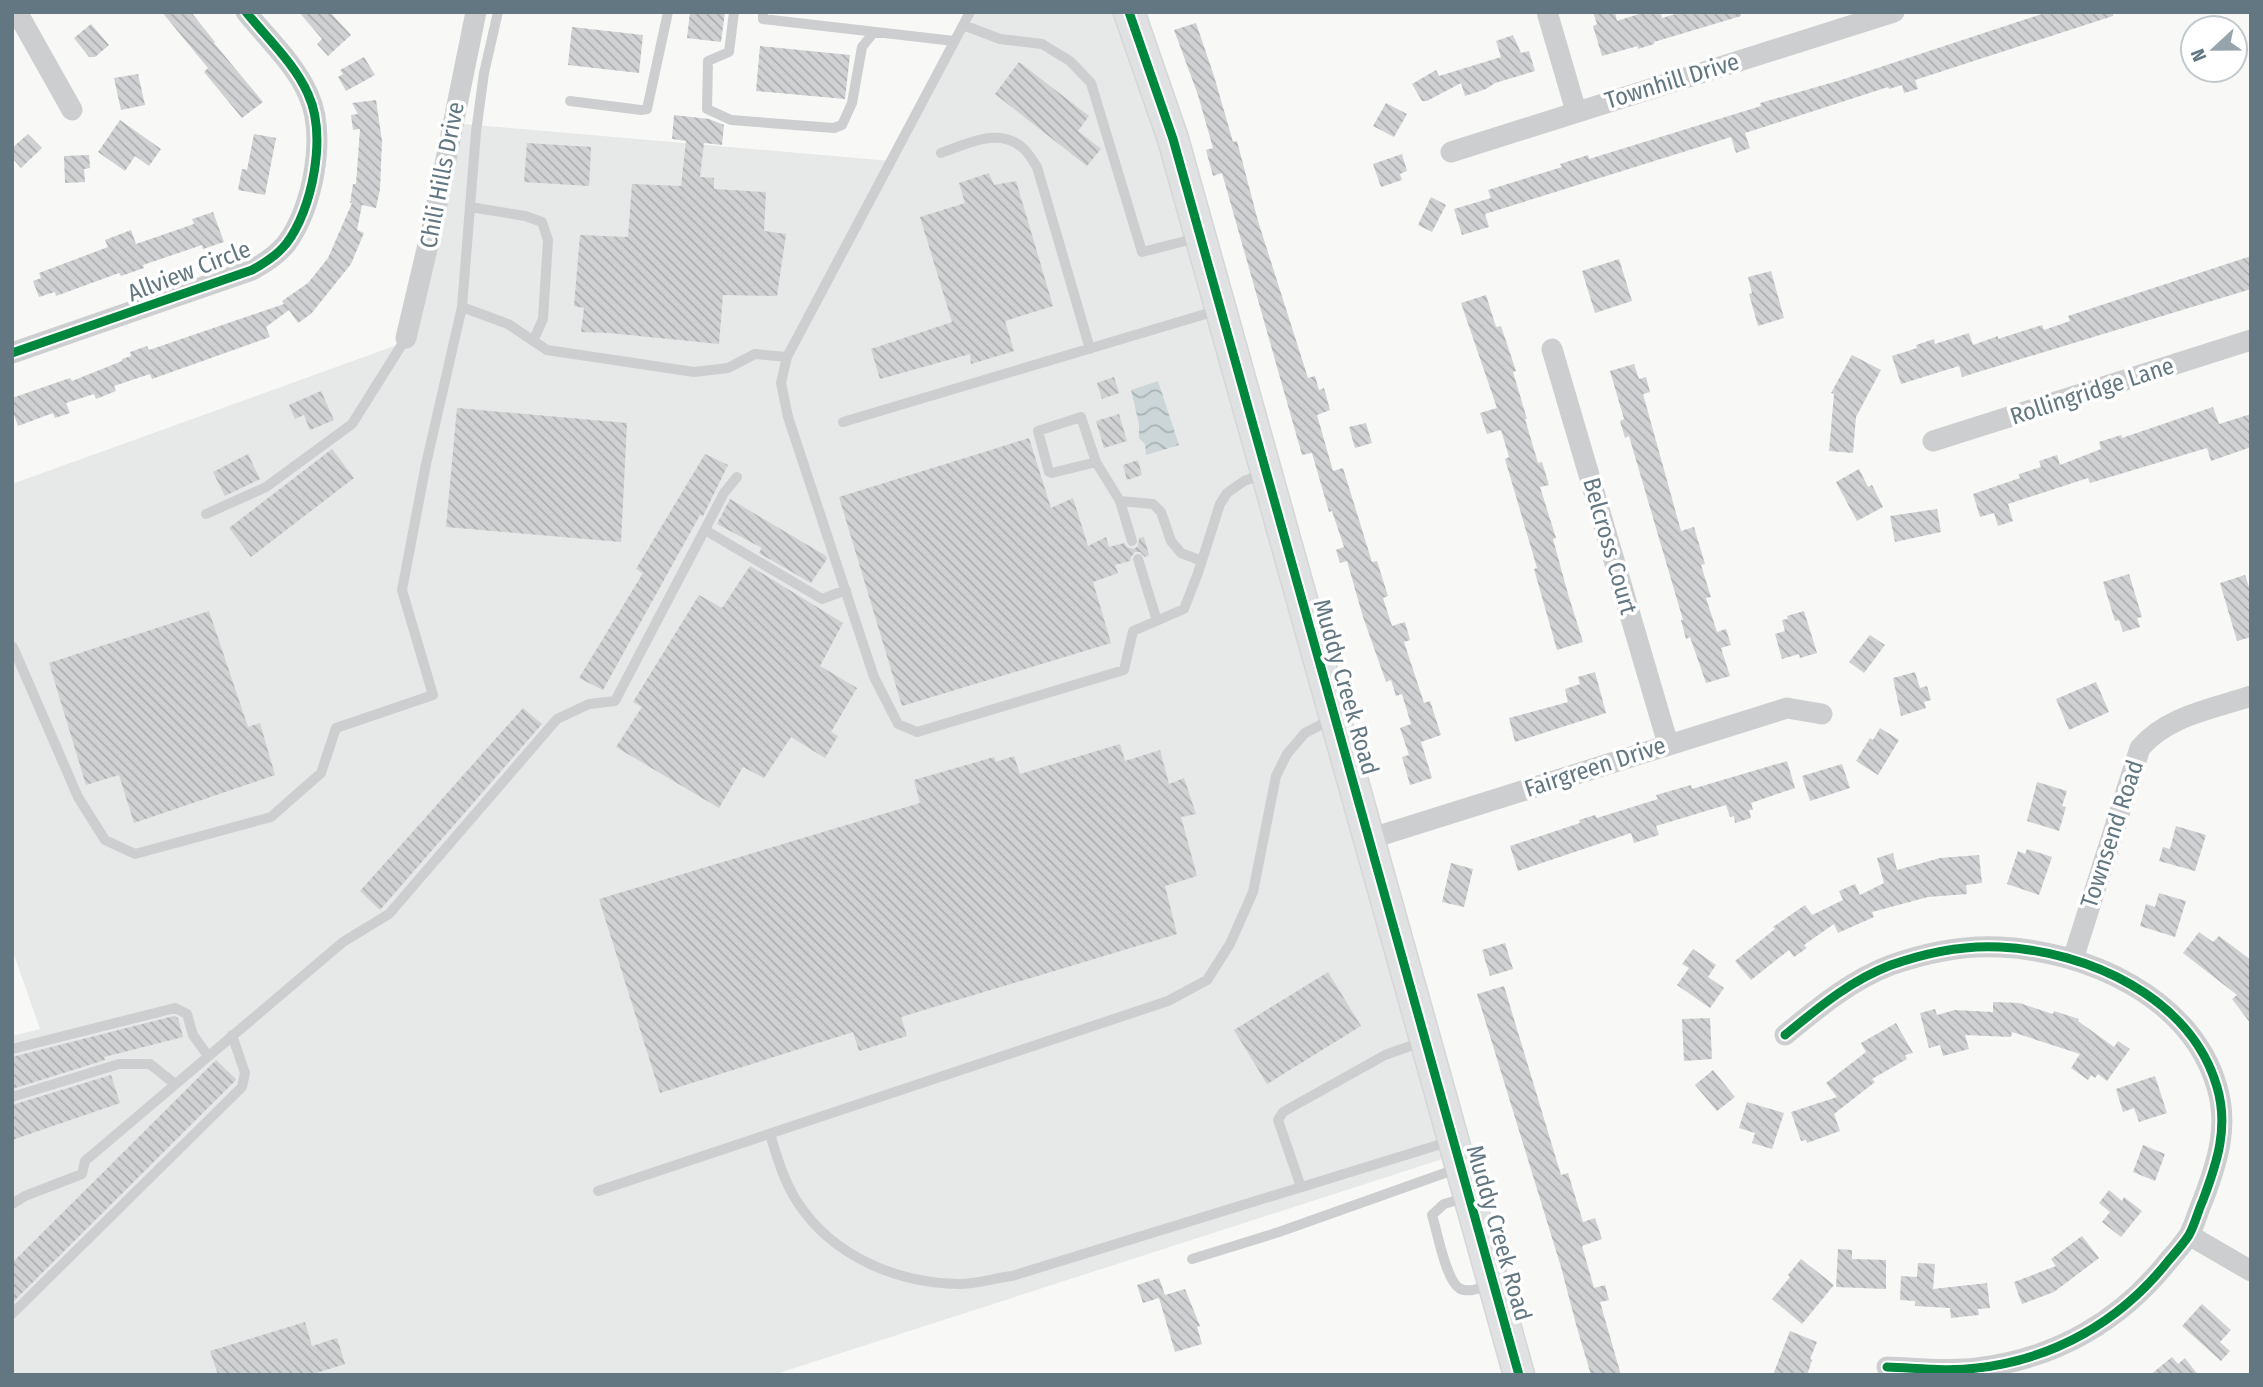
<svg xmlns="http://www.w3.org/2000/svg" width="2263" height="1387" font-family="'Fira Sans Condensed',sans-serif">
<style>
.built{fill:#e7e9e8}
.water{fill:url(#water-waves)}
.building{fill:url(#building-back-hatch)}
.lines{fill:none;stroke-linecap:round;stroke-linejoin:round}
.secondary-casing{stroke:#d5d6d6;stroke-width:33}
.lane{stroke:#cdcecf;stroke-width:10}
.street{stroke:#cdcecf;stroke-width:21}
.secondary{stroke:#e0e1e2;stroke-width:30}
.cycleway-casing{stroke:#fff;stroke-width:13}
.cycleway{stroke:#00873e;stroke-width:9}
.labels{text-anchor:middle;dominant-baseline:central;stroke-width:7;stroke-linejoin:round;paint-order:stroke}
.street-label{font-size:24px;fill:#637782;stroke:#fff}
</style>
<defs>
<pattern id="water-waves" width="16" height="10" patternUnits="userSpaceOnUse" patternTransform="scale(1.75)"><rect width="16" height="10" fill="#ccd6d8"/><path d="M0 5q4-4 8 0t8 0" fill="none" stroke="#a9b2b5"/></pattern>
<pattern id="building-back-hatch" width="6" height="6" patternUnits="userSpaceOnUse" patternTransform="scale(1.75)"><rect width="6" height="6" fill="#cfd1d2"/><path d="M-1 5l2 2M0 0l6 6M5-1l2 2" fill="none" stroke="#acaeb0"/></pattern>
</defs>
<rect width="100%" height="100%" fill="#f8f8f7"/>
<path class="built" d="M970 12H1129L1458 1154 773 1375H12V1036L40 1029 12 949V484L397 345 452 123 891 161Z"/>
<path class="water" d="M1158 381 1179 445 1146 455 1145 444 1139 438V424L1131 390Z"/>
<path class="building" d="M162 12H191L215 42 214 43 263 102 242 118 204 72 208 68Z
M299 12H330L351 35 328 56 317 44 322 39Z
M690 12H725L721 42 687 38Z
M1593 12H1615L1617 21 1645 12H1661L1662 18 1682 12H1741V16L1654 42V44L1638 49V46L1602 56 1593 26 1597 24Z
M2048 12H2113V16L1915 80 1918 89 1904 93 1902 85 1889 89 1888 87 1745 133 1750 148 1736 153 1731 137 1485 214 1489 227 1462 235 1454 209 1491 198 1488 190 1562 167 1560 164 1588 155 1589 159 1761 106 1760 103 1841 80Z
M1196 23 1214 76 1233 142 1237 141 1258 221 1308 378 1315 376 1319 390 1324 388 1330 410 1317 415 1333 471 1343 468 1372 562 1377 561 1388 596 1383 598 1392 626 1405 622 1410 640 1404 642 1424 703 1430 701 1441 735 1421 742 1432 778 1410 785 1402 757 1409 755 1400 728 1411 724 1402 694 1396 696 1391 680 1386 682 1363 617 1347 561 1340 563 1336 550 1344 547 1332 511 1329 512 1312 453 1302 455 1222 173 1213 176 1206 150 1213 148 1198 95 1174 30Z
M91 24 109 45 95 57H89L74 38Z
M572 27 643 35 639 73 568 65Z
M1513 35 1521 53 1529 51 1535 71 1495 83 1486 89 1465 96 1461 83 1427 101H1422L1412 84 1436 70 1439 76 1501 57 1496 41Z
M760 46 850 55 845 99 756 91Z
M364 57 375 75 346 91 338 77 343 74 340 70Z
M1019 62 1089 116 1078 131 1101 149 1087 166 995 94Z
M138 74 145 105 121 110 114 78Z
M376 100 382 141 380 189 376 208 362 205 357 230 364 233 351 264 311 314 298 323 289 310 266 327 270 337 152 379 150 374 114 386 116 391 96 399 94 394 66 403 70 413 55 418 53 413 18 426 12 409V398L70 378 72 381 122 361V359L131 356 130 352 147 346 149 350 284 304 282 301 308 283 328 258 352 203H350L353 184H356L360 129 353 130 351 115 358 114 352 103Z
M1386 103 1407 114 1394 137 1373 126Z
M674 115 709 119 724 125 722 145 704 143 700 177 714 178V189L766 192 764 231 786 234 777 296 723 295 719 344 609 333 581 332 584 308 574 306 580 235 628 237 632 184 681 186 686 141 672 139Z
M120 120 161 149 149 166 135 156 125 171 98 152Z
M28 134 42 148 21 168 12 158V148Z
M254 134 276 138 265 195 238 190 242 169 247 170Z
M527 143 591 147 589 186 524 182Z
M1402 154 1407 171 1400 174 1402 180 1381 187 1373 164Z
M89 155 90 168 84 169 85 182 65 183 64 156Z
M989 173 994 185 1016 181 1053 306 1005 321 1014 351 971 364 970 354 880 379 871 349 952 322 920 217 965 203 959 183Z
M1431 197 1446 205 1432 232 1418 225Z
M213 212 224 242 203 249 202 245 143 265 144 268 121 276 119 273 56 296 55 292 39 297 33 281 41 278 39 273 108 247 105 240 131 230 136 244 194 224 192 219Z
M2251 256V289L1962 377 1959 366 1901 384 1892 356 1917 348 1916 345 1934 339 1935 344 1969 333 1973 345 1998 336V339L2042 325 2044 330 2070 321 2068 316Z
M1619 259 1632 301 1595 313 1582 271Z
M1771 271 1784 318 1758 326 1749 294 1752 293 1748 277Z
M1486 295 1496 327 1501 326 1516 371 1513 372 1527 419H1525L1538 463 1542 462 1549 485 1540 487 1556 538 1553 539 1568 594 1583 642 1557 650 1534 569 1537 568 1505 459 1509 457 1501 430 1487 434 1480 413 1497 408 1461 303Z
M1852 355 1881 370 1856 417 1853 453 1829 451 1834 394 1831 393Z
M1634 364 1639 379 1646 377 1650 392 1643 394 1681 531 1694 527 1705 564 1701 565 1711 597 1706 598 1717 632 1726 629 1731 645 1721 648 1730 676 1706 683 1690 637 1686 639 1681 620H1683L1629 436 1625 438 1620 421 1624 419 1610 371Z
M1114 377 1119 393 1102 399 1097 383Z
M321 391 334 420 310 430 304 415 295 419 289 405Z
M2213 407 2219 424 2251 414V447L2211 461 2207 448 2090 483 2088 478 2008 504 2013 521 1998 526 1994 513 1980 517 1973 494 2020 478 2019 474 2041 467 2039 461 2057 455 2060 465 2101 449 2099 442 2121 435 2122 438Z
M457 408 627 423 621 542 446 527Z
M1119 414 1127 441 1104 448 1096 421Z
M1366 423 1372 443 1355 448 1349 427Z
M1029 438 1051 508 1073 498 1088 546 1106 537 1109 547 1124 543 1127 547 1134 549 1138 546 1139 538 1144 537 1149 555 1145 557 1140 552H1135L1131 557 1130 561 1115 565 1118 573 1093 582 1111 643 902 706 839 497Z
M332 449 354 478 251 557 229 528Z
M248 454 260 479 225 496 213 472Z
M705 454 728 465 703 516 700 515 603 690 579 678 643 573 636 569Z
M1138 460 1142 475 1127 480 1123 465Z
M1859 469 1868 487 1872 485 1883 507 1857 521 1836 482Z
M730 499 826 556 827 559 811 583 759 553 762 548 717 524Z
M1937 509 1941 532 1895 542 1890 516Z
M750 566 843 623 820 666 857 688 831 732 838 736 825 758 791 737 764 778 743 767 719 808 616 747 642 707 633 702 699 595 722 608Z
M2129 574 2142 617 2137 618 2140 627 2123 632 2119 620 2115 621 2103 582Z
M2245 575 2251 593V637L2237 641 2220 583Z
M209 611 248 727 260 723 275 775 134 823 119 775 86 785 49 663Z
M1804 611 1817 653 1800 658 1799 654 1782 659 1775 634 1785 631 1782 620 1788 619 1787 616Z
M1870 635 1885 645 1864 673 1849 662Z
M1595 672 1606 713 1515 742 1509 718 1568 702 1565 689 1580 684 1578 677Z
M1915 672 1920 688 1927 686 1931 700 1924 702 1926 708 1901 716 1893 678Z
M2096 682 2109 712 2069 730 2056 699Z
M523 708 542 724 380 910 360 891Z
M1880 728 1899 740 1878 775 1856 761 1870 738 1873 740Z
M1120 744 1125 761 1160 750 1169 784 1184 778 1196 814 1181 817 1197 876 1165 886 1177 934 901 1017 907 1036 859 1051 853 1032 660 1093 599 899 920 803 914 780 994 757 996 762 1014 756 1020 774Z
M1787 761 1795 788 1751 803 1753 810H1749L1751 818 1735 823 1734 816 1730 817 1726 805 1656 826 1659 835 1634 843 1631 833 1518 871 1510 846 1580 823 1579 820 1595 815 1597 818 1658 799 1656 795 1691 785 1692 789Z
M1842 764 1850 788 1810 801 1802 776Z
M2037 782 2067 791 2062 806 2066 807 2059 831 2027 821Z
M2176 826 2206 835 2195 871 2159 861 2163 847 2170 849Z
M2027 849 2052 857 2039 895 2007 884 2018 851 2025 854Z
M1893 853 1897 870 1940 858 1979 855 1982 883 1966 885 1967 894 1928 897 1872 912 1874 917 1838 933 1834 924 1804 945 1807 948 1794 957 1789 950 1751 980 1735 961 1775 929 1773 927 1805 905 1812 915 1843 900 1839 891 1855 884 1860 895 1884 883 1877 858Z
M1451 863 1473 869 1464 907 1442 902Z
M2159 893 2186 901 2175 937 2140 926 2146 904 2155 907Z
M2199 932 2213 942 2219 936 2251 960V1024L2232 999 2237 995 2183 953Z
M1505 943 1513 969 1490 976 1482 950Z
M1693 949 1716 965 1708 977 1724 988 1710 1008 1677 985 1689 968 1682 964Z
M1328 972 1361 1026 1267 1084 1234 1030Z
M1504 986 1561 1175 1568 1173 1583 1222 1595 1218 1602 1239 1582 1246 1594 1288 1605 1285 1609 1300 1600 1302 1621 1375H1591L1577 1328 1561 1267 1477 994Z
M1993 1002 2019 1003 2053 1014 2054 1011 2079 1019 2078 1021 2114 1047 2118 1041 2130 1049 2107 1081 2098 1074 2095 1078 2091 1075 2088 1080 2071 1068 2080 1054 2012 1032 2011 1037 1965 1035 1969 1049 1943 1056 1940 1045 1929 1048 1920 1013 1935 1009 1937 1015 1955 1010 1993 1012Z
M174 1016 178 1018 183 1037 104 1057 105 1060 12 1089V1057Z
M1710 1018 1712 1059 1684 1061 1682 1019Z
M1896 1023 1913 1053 1905 1055 1907 1059 1872 1079 1875 1082 1834 1114 1840 1131 1807 1143 1806 1140 1801 1141 1791 1112 1837 1097 1826 1083 1866 1052 1861 1043Z
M216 1060 236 1079 235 1081 12 1303V1263Z
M1713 1070 1735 1097 1717 1111 1695 1085Z
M111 1075 120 1103 12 1140V1105Z
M2155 1076 2167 1113 2139 1122 2134 1108 2123 1112 2116 1089Z
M1747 1102 1784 1113 1772 1149 1752 1143 1755 1133 1739 1128Z
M2143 1145 2165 1154 2155 1181 2133 1172Z
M2109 1190 2122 1201 2124 1197 2142 1211 2121 1237 2102 1222 2110 1212 2099 1203Z
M2082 1236 2099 1258 2054 1292 2022 1304 2014 1282 2056 1266 2051 1259Z
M1838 1249 1852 1250V1259L1886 1260V1289L1836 1287Z
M1801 1259 1834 1285 1802 1324 1772 1299 1790 1277 1788 1275Z
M1918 1263 1935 1264 1933 1289 1987 1283 1990 1308 1978 1309 1979 1315 1951 1318 1950 1308 1915 1306V1301L1900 1300 1901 1276 1917 1277Z
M1159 1278 1165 1295 1185 1289 1200 1326 1197 1327 1202 1344 1175 1352 1159 1298 1143 1303 1137 1285Z
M2202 1304 2231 1330 2220 1342 2230 1351 2221 1361 2182 1326Z
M305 1322 312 1346 337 1338 345 1364 310 1375H218L210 1351Z
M1790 1331 1817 1342 1810 1359 1812 1360 1807 1375H1773Z
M2172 1357 2178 1364 2185 1358 2198 1375H2150Z"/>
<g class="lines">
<defs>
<path id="secondary" d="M1129 12 1173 139 1519 1375"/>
</defs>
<use href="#secondary" class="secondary-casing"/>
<path class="lane" d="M734 12 729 52 708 61 707 109 731 120 834 128 842 125 852 103 862 47 874 32
M763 12V19L954 41
M970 12 787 357 781 383 788 417 874 677 898 724 917 732 1124 670 1133 631 1184 609 1198 573 1220 504 1227 493 1244 481 1266 473
M963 25 1000 39 1042 44 1070 61 1091 83 1142 252 1197 238
M570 101 641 110 647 109 668 12
M941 153C967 144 1000 126 1024 149 1029 154 1033 161 1037 167L1090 349
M470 207 525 216 542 222 548 240 543 319 533 341
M462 307 508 324 547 350 694 372 728 368 755 354 787 357
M843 422 1219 310
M1096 462 1081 417 1038 431 1049 472 1052 473 1096 462 1120 501 1132 541
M1120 501 1153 504 1161 512 1171 541 1181 553 1202 561
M206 514 266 487 352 424 406 338
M705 530 822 599 846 590
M1138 559 1157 621
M13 647 78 797 105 840 135 854 271 817 321 773 336 728 433 695 402 590 426 464 462 307 476 132 484 73 498 12
M12 1049 175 1008 187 1014 193 1035 208 1056
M12 1097 119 1064H150L175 1084
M770 1134C777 1157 784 1182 798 1203 833 1256 896 1283 959 1284 976 1284 995 1278 1012 1276L1451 1141
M1301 1187 1278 1120 1283 1112 1385 1055 1424 1041
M598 1191 1168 1001 1207 980 1230 944 1253 892 1276 776 1287 754 1305 733 1332 719
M1468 1197 1444 1204 1432 1215C1437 1231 1446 1280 1459 1288 1468 1294 1482 1287 1491 1285
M12 1204 25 1196 82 1174 85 1161 343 942 389 914 557 719 589 704 615 701 724 493 737 477
M1192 1259 1279 1232 1459 1168
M12 1314 242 1087 245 1073 232 1035"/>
<path class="street" d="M17 12 72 110
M1547 12 1576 111
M1451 152 1894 12
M406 338 432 228 476 12
M1552 349 1668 744
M12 353 252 270C265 263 277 255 286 244 313 209 327 135 308 94 295 64 267 38 246 12
M1933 441 2251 340
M1369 839 1787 708 1822 714
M2073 959 2140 748C2167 716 2212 709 2251 696
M1785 1035C1818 1008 1851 980 1891 965 1925 953 1963 945 2000 947 2087 951 2191 997 2217 1087 2229 1127 2217 1163 2203 1200 2198 1211 2195 1224 2189 1235 2184 1243 2176 1252 2169 1260 2121 1321 2055 1359 1977 1368 1947 1372 1917 1368 1887 1367
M2189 1235 2251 1271"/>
<use href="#secondary" class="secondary"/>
<defs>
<path id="cycleway" d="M1129 12 1173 139 1519 1375
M12 353 252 270C265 263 277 255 286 244 313 209 327 135 308 94 295 64 267 38 246 12
M1785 1035C1818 1008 1851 980 1891 965 1925 953 1963 945 2000 947 2087 951 2191 997 2217 1087 2229 1127 2217 1163 2203 1200 2198 1211 2195 1224 2189 1235 2184 1243 2176 1252 2169 1260 2121 1321 2055 1359 1977 1368 1947 1372 1917 1368 1887 1367"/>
</defs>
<use href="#cycleway" class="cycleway-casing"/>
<use href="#cycleway" class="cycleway"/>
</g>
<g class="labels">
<g class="street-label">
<text transform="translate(1672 81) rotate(-17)">Townhill Drive</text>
<text transform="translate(442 175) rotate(-79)">Chili Hills Drive</text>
<text transform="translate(189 271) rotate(-21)">Allview Circle</text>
<text transform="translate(2092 391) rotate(-18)">Rollingridge Lane</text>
<text transform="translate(1610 546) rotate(74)">Belcross Court</text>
<text transform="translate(1346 687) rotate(74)">Muddy Creek Road</text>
<text transform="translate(1595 767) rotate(-18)">Fairgreen Drive</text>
<text transform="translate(2112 834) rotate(-72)">Townsend Road</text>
<text transform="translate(1499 1233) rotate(74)">Muddy Creek Road</text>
</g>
</g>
<rect width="2263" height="1387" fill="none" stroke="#637782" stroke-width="28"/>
<g transform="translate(2214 49) rotate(248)"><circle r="33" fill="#ffffff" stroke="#c1c9cd" stroke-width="2"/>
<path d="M0-5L12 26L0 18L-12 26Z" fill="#97a4ab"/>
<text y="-10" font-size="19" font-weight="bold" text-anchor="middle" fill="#637782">N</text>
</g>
</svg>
